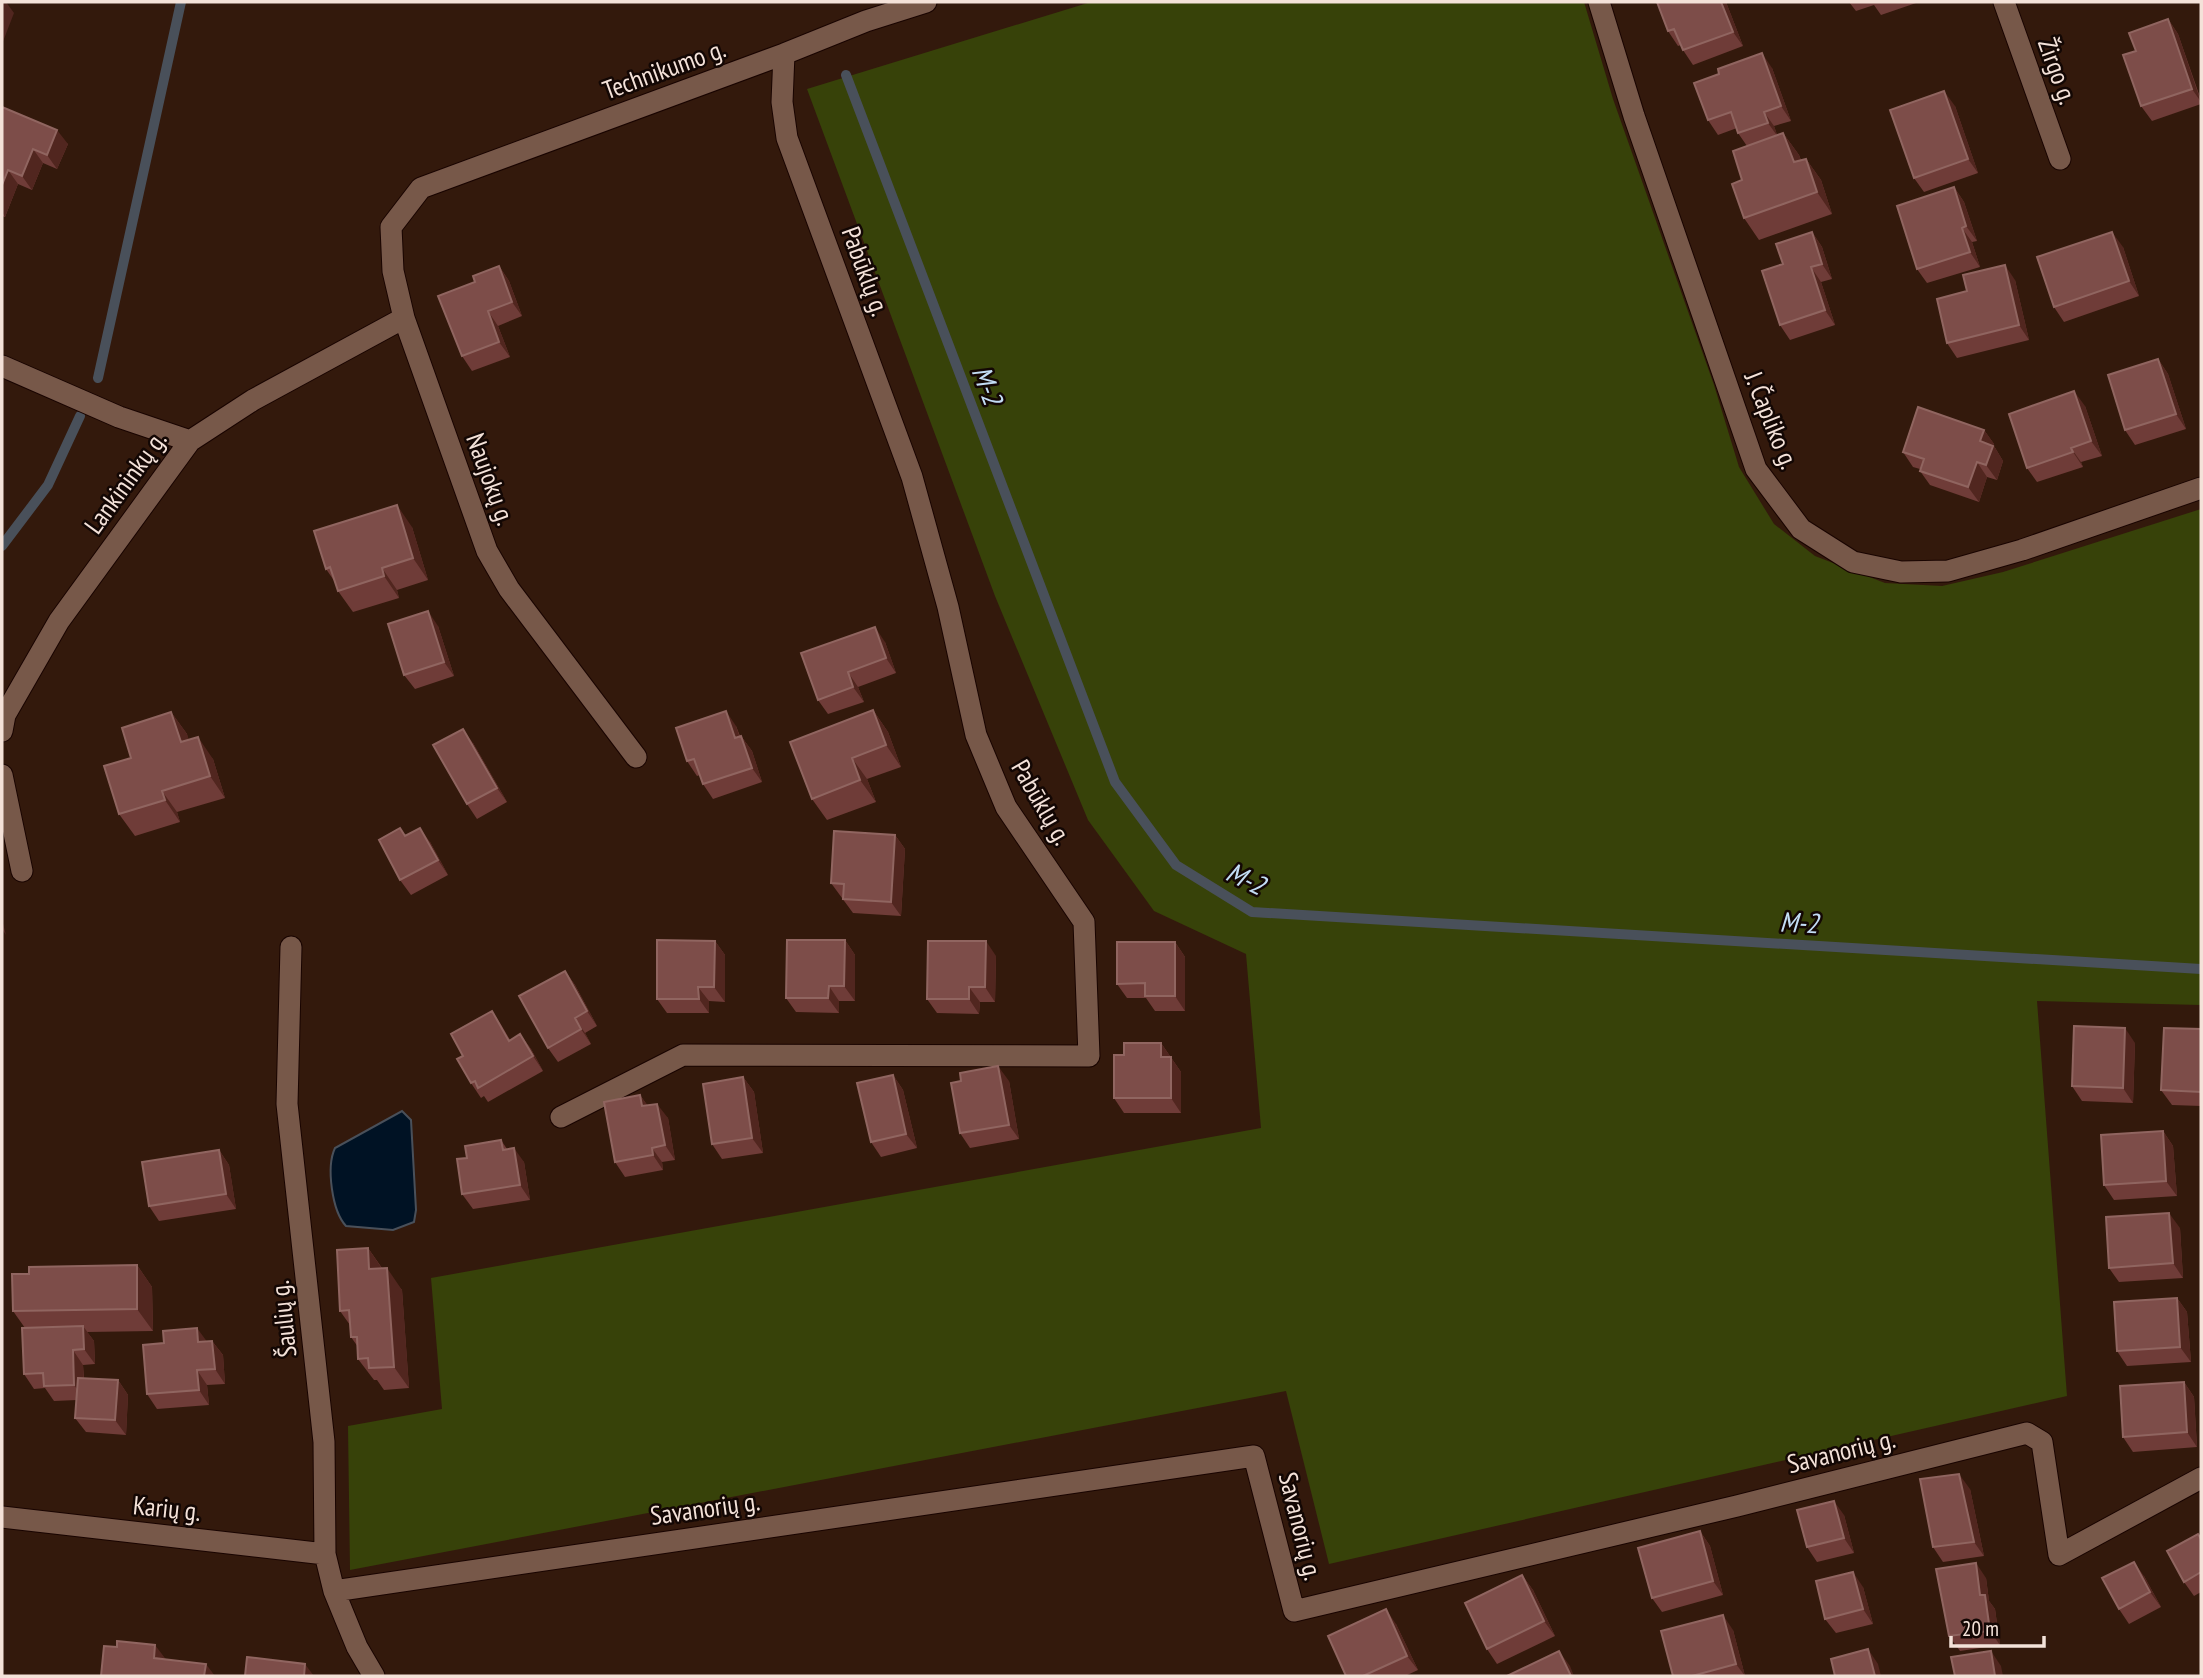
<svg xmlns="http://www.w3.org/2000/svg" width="2203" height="1678" font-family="'PT Sans Narrow',sans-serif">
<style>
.green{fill:#374209}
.water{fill:#001224;stroke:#49505a;stroke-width:2}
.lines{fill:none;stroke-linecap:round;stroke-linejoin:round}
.stream{stroke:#49505a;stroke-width:10}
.street-casing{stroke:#190400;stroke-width:23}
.street{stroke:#775849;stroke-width:21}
.wall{fill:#6f3c38}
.shaded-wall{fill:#51261f}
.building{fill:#7d4d49;stroke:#906560;stroke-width:2}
.labels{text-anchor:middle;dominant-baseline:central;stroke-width:5;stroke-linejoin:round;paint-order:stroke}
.street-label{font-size:26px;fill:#f4e2d9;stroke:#130704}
.water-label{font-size:28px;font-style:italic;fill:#c3ddf5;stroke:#130704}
</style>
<rect width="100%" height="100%" fill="#33190c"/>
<path class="green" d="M1091 2H1584L1613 99 1714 385 1739 467 1774 524 1815 556 1885 583 1942 586 2003 572 2201 509V1005L2037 1001 2067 1396 1329 1564 1286 1391 350 1570 348 1426 442 1409 431 1278 1261 1128 1246 954 1154 911 1088 820 995 596 807 89Z"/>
<path class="water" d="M402 1111 411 1120 416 1210 414 1222 393 1230 346 1226C332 1211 326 1167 335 1148Z"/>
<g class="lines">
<path class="stream" d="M846 75 1115 782 1176 865 1252 912 2201 969
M98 378 181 2
M2 546 48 485 80 416"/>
<defs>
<path id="street" d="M1599 2 1634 116 1756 469 1801 529 1853 562 1901 572 1948 571 2022 550 2201 488
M2004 2 2060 159
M2 366 119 417 190 441
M2 731 5 715 59 621 190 441 253 400 404 318
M636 757 509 589 487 551 404 318 393 271 391 227 421 188 784 54 866 21 926 2
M2 775 22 871
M291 947 287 1104 324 1442 325 1554 334 1591 357 1647 374 1676
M561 1117 683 1055 1089 1056 1084 922 1006 807 976 735 948 607 912 477 787 138 782 102 784 54
M2 1517 325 1554
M334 1591 1254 1456 1294 1611 1737 1506 2027 1433 2042 1442 2059 1555 2201 1478"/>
</defs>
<use href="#street" class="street-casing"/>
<use href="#street" class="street"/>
</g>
<path class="wall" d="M1657 2H1726L1743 46 1693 65 1683 50 1681 45 1678 46 1668 31Z
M1849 2H1919L1881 15 1874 5 1856 11Z
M2168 19 2178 34 2201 100V104L2152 121 2141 106 2136 51Z
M1772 68 1791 121 1774 126 1777 135 1783 133 1799 155 1801 160 1806 159 1821 180 1832 214 1759 240 1744 218 1742 180 1747 146 1738 133 1737 128 1718 135 1708 120Z
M1955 106 1978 173 1924 192 1914 178Z
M2 107 68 144 57 169 43 163 32 190 18 184 5 217 2 216Z
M1954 187 1964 202 1977 241 1972 242 1980 267 1927 283 1917 269Z
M1812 232 1822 247 1832 279 1821 282 1835 325 1790 340 1780 325 1783 264Z
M2123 247 2139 296 2064 322 2054 307Z
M499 266 509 281 522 316 498 326 510 357 472 371 462 356 475 282Z
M2015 280 2029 340 1957 358 1947 343Z
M2158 359 2168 374 2186 429 2135 445 2125 430Z
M2085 406 2102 456 2081 462 2083 467 2037 482 2027 468Z
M1984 430 1994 444V446L2003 461 1997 480 1987 477 1979 502 1930 485 1920 471V469L1913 467 1903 452Z
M412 527 428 580 397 590 399 598 353 612 338 591 335 582 326 569Z
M438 626 454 676 415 689 404 675Z
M885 642 896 673 858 687 864 702 828 714 818 700 801 653Z
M873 710 888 732 901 767 867 779 876 802 827 820 812 799Z
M171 712 187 734 188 740 213 759 225 798 177 812 180 822 135 836 119 814 131 758Z
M736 726 740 736H741L752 751 762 782 713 799 703 784 700 775 697 776 687 761Z
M473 743 507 802 477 819 467 804Z
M400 828 406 836 430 842 448 875 411 895 400 880Z
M895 835 905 849 901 916 853 913 831 883Z
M845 940 855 955V1001H839V1013L796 1012 786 998Z
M715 941 725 955V1002L709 1001V1013H667L657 999Z
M1175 942 1185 957V1011H1155L1146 998H1127L1117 984Z
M996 956 995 1002H980L979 1014 937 1013 927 999Z
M565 971 575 985 597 1026 585 1033 591 1044 558 1062 548 1048Z
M492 1011 510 1040 520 1034 531 1049 543 1071 488 1102 484 1096 481 1098 471 1083 463 1056Z
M2201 1029V1106L2172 1105 2161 1090Z
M1161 1043 1181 1072V1113H1124L1114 1098 1124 1055Z
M2135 1043 2133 1103 2082 1101 2072 1086Z
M893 1075 903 1090 917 1148 881 1157 871 1142Z
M743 1077 754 1092 763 1153 722 1159 712 1144Z
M1009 1081 1019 1139 970 1148 960 1133Z
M640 1095 647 1105 668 1118 675 1160 662 1162 663 1170 625 1177 615 1162Z
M2163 1131 2173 1146 2177 1196 2114 1200 2104 1185Z
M501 1140 507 1149 524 1162 530 1200 473 1209 462 1194 467 1158Z
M219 1150 229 1165 236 1209 159 1221 149 1206Z
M2180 1228 2183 1278 2119 1282 2109 1268Z
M368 1248 382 1268 402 1290 409 1388 384 1390 377 1380H374L358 1359V1347L351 1337 350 1325 340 1311Z
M137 1265 152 1287 153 1331 87 1332 94 1341 95 1364 83 1365 84 1378 118 1380 128 1395 126 1435 86 1432 75 1418 77 1400 54 1401 45 1388 34 1389 24 1374 25 1328 13 1311 29 1274Z
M2177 1298 2187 1312 2191 1362 2127 1366 2117 1351Z
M206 1341H212L223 1355 225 1384 207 1385 209 1405 157 1409 147 1394Z
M2184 1382 2194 1397 2197 1447 2133 1452 2123 1437Z
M1970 1489 1984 1556 1943 1562 1933 1547Z
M1844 1515 1854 1553 1817 1562 1807 1547Z
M1700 1531 1710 1546 1723 1595 1662 1612 1652 1598Z
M2198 1534 2201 1538V1592L2194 1596 2184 1582Z
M1522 1575 1533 1590 1555 1636 1497 1664 1487 1649Z
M2144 1576 2161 1607 2129 1624 2119 1609Z
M1986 1578 1989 1601 1995 1609 2000 1645 1960 1651 1949 1636Z
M1863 1587 1873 1624 1836 1633 1825 1619Z
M1396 1624 1418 1670 1405 1676H1346Z
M1733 1630 1745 1676H1673Z"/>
<path class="shaded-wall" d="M3 2H6L14 13 2 44V4Z
M1721 2H1726L1743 46 1733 32Z
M2168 19 2178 34 2201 102 2192 89Z
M1762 53 1772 68 1791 121 1781 106Z
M1944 91 1955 106 1978 173 1968 159Z
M1764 112 1774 126 1778 137 1768 123Z
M57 130 68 144 57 169 47 155Z
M1783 133 1799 155 1809 184 1794 162Z
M33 149 43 163 32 190 22 176Z
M1806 159 1821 180 1832 214 1817 192Z
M8 170 18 184 5 217 2 212V185Z
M1954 187 1964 202 1977 241 1966 226Z
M1962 228 1972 242 1980 267 1970 252Z
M1812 232 1822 247 1832 279 1822 264Z
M2112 232 2123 247 2139 296 2129 281Z
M2005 265 2015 280 2029 340 2019 325Z
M499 266 509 281 522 316 512 302Z
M1811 267 1821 282 1835 325 1825 310Z
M488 311 498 326 510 357 499 342Z
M2158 359 2168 374 2186 429 2176 414Z
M2074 391 2085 406 2102 456 2091 441Z
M1984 430 1994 444V446L2003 461 1997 480 1986 465 1980 441Z
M2071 448 2081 462 2083 467 2073 452Z
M1977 462 1987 477 1979 502 1968 487Z
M397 505 412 527 428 580 413 558Z
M382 568 397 590 399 598 384 576Z
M428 611 438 626 454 676 444 662Z
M875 627 885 642 896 673 886 658Z
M848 672 858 687 864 702 853 687Z
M873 710 888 732 901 767 886 745Z
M726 711 736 726 745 753 735 738Z
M171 712 187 734 196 764 181 742Z
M463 729 473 743 507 802 497 788Z
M741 736 752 751 762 782 752 768Z
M198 737 213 759 225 798 210 776Z
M852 758 867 779 876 802 860 780Z
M162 791 177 812 180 822 165 800Z
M420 828 430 842 448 875 438 860Z
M895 835 905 849 901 916 891 902Z
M2 919V920L6 935 2 929Z
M845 940 855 955V1001L844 986Z
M715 941 725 955V1002L714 987Z
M986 941 996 956 995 1002 985 987Z
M1175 942 1185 957V1011L1175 996Z
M565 971 575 985 597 1026 587 1011Z
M829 986 839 1001V1013L828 998Z
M698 987 709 1001V1013L699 999Z
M969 987 980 1002 979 1014 969 999Z
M492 1011 502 1026 519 1055 509 1041Z
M575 1018 585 1033 591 1044 581 1029Z
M2125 1028 2135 1043 2133 1103 2123 1088Z
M520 1034 531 1049 543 1071 533 1056Z
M1161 1043 1181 1072V1113L1171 1098 1161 1057Z
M998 1066 1009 1081 1019 1139 1009 1125Z
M893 1075 903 1090 917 1148 906 1134Z
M743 1077 754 1092 763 1153 752 1138Z
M640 1095 651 1110 642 1106Z
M657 1104 668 1118 675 1160 665 1145Z
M2163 1131 2173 1146 2177 1196 2166 1181Z
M514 1148 524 1162 530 1200 520 1185Z
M652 1148 662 1162 663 1170 653 1155Z
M219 1150 229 1165 236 1209 226 1194Z
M2169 1213 2180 1228 2183 1278 2173 1263Z
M368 1248 383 1270 369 1269Z
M137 1265 152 1287 153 1331 137 1309Z
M387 1268 402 1290 409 1388 394 1367Z
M2177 1298 2187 1312 2191 1362 2180 1347Z
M83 1326 94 1341 95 1364 84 1349Z
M197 1328 208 1343 198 1342Z
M212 1341 223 1355 225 1384 215 1369Z
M73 1350 83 1365 85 1400 74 1385Z
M197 1370 207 1385 209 1405 199 1390Z
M118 1380 128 1395 126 1435 115 1420Z
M2184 1382 2194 1397 2197 1447 2187 1432Z
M1959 1474 1970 1489 1984 1556 1974 1542Z
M1834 1501 1844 1515 1854 1553 1844 1538Z
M1700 1531 1710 1546 1723 1595 1713 1581Z
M2134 1562 2144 1576 2161 1607 2150 1592Z
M1976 1563 1986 1578 1989 1601 1995 1609 2000 1645 1990 1631 1980 1595Z
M1853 1572 1863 1587 1873 1624 1863 1609Z
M1522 1575 1533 1590 1555 1636 1544 1621Z
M1386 1609 1396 1624 1418 1670 1407 1656Z
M1723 1615 1733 1630 1745 1676 1736 1664Z
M155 1645 171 1666 154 1658Z
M1868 1649 1878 1664 1881 1676H1875Z
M1559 1651 1570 1666 1574 1676H1571Z
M1991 1651 2001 1666 2003 1676H1995Z
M206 1664 215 1676H204Z
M305 1664 314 1676H304Z"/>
<path class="building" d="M1657 2H1721L1733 32 1683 50 1674 29 1668 31Z
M2168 19 2192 89 2141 106 2123 55 2136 51 2129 33Z
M1762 53 1781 106 1764 112 1768 123 1738 133 1731 112 1708 120 1694 83 1719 74 1718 69Z
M1944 91 1968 159 1914 178 1890 110Z
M2 107 57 130 47 155 33 149 22 176 8 170 2 185Z
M1783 133 1794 162 1806 159 1817 192 1744 218 1732 184 1742 180 1733 151Z
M1954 187 1966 226 1962 228 1970 252 1917 269 1897 206Z
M1812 232 1822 264 1811 267 1825 310 1780 325 1762 271 1783 264 1776 244Z
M2112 232 2129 281 2054 307 2037 257Z
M2005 265 2019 325 1947 343 1937 299 1967 291 1963 275Z
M499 266 512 302 488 311 499 342 462 356 438 296 475 282 473 276Z
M2158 359 2176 414 2125 430 2108 375Z
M2074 391 2091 441 2071 448 2073 452 2027 468 2009 414Z
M1918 407 1984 430 1980 441 1993 446 1986 465 1977 462 1968 487 1920 471 1924 459 1903 452Z
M397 505 413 558 382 568 384 576 338 591 330 567 326 569 314 531Z
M428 611 444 662 404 675 388 624Z
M875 627 886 658 848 672 853 687 818 700 801 653Z
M873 710 886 745 852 758 860 780 812 799 790 742Z
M726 711 735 738 741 736 752 768 703 784 694 759 687 761 676 728Z
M171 712 181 742 198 737 210 776 162 791 165 800 119 814 104 766 131 758 122 728Z
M463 729 497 788 467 804 433 745Z
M400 828 405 836 420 828 438 860 400 880 379 840Z
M834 831 895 835 891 902 843 899 844 884 831 883Z
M657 940 715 941 714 987H698L699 999H657Z
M787 940H845L844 986H829L828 998H786Z
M928 941H986L985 987H969V999H927Z
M1117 942H1175V996H1145V983L1117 984Z
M565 971 587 1011 575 1018 581 1029 548 1048 519 996Z
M492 1011 509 1041 520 1034 533 1056 478 1088 475 1081 471 1083 457 1059 463 1056 451 1034Z
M2074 1026 2125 1028 2123 1088 2072 1086Z
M2164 1028 2201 1029V1092L2161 1090Z
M1124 1043H1161V1057H1171V1098H1114V1055H1124Z
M998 1066 1009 1125 960 1133 951 1083 961 1081 960 1073Z
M893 1075 906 1134 871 1142 857 1083Z
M743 1077 752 1138 712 1144 703 1084Z
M640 1095 642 1106 657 1104 665 1145 652 1148 653 1155 615 1162 604 1102Z
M2163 1131 2166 1181 2104 1185 2101 1135Z
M501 1140 503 1150 514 1148 520 1185 462 1194 457 1159 467 1158 465 1146Z
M219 1150 226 1194 149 1206 142 1162Z
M2169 1213 2173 1263 2109 1268 2106 1217Z
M368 1248 369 1269 387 1268 394 1367 369 1368 368 1358 358 1359 357 1337H351L349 1310 340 1311 337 1250Z
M137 1265V1309L13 1311 12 1274H29V1267Z
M2177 1298 2180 1347 2117 1351 2114 1302Z
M83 1326 84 1349 73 1350 74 1385 44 1386 43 1373 24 1374 22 1328Z
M197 1328 198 1342 212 1341 215 1369 197 1370 199 1390 147 1394 143 1345 164 1343 163 1331Z
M78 1378 118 1380 115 1420 75 1418Z
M2184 1382 2187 1432 2123 1437 2120 1386Z
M1959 1474 1974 1542 1933 1547 1920 1479Z
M1834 1501 1844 1538 1807 1547 1797 1510Z
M1700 1531 1713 1581 1652 1598 1638 1548Z
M2198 1534 2201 1539V1572L2184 1582 2167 1551Z
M2134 1562 2150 1592 2119 1609 2102 1578Z
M1976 1563 1980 1595H1985L1990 1631 1949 1636 1936 1569Z
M1853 1572 1863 1609 1825 1619 1816 1581Z
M1522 1575 1544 1621 1487 1649 1465 1603Z
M1386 1609 1407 1656 1363 1676H1346L1328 1636Z
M1723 1615 1736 1664 1692 1676H1673L1661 1631Z
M117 1641 155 1645 154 1658 206 1664 204 1676H101L104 1646 117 1647Z
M1868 1649 1875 1676H1835L1831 1659Z
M1559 1651 1571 1676H1507Z
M1991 1651 1995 1676H1955L1951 1657Z
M247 1657 305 1664 304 1676H245Z"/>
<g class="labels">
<g class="street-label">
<text transform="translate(664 69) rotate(-20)">Technikumo g.</text>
<text transform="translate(2058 71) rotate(70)">Žirgo g.</text>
<text transform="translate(866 271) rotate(70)">Pabūklų g.</text>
<text transform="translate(1772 420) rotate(68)">J. Čapliko g.</text>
<text transform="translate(491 479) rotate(70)">Naujokų g.</text>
<text transform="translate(125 482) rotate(-54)">Lankininkų g.</text>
<text transform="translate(1042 802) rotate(60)">Pabūklų g.</text>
<text transform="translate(283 1319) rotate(-96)">Šaulių g.</text>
<text transform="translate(1841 1451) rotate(-14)">Savanorių g.</text>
<text transform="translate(167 1508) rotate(6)">Karių g.</text>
<text transform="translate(705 1508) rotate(-8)">Savanorių g.</text>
<text transform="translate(1301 1526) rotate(76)">Savanorių g.</text>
</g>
<g class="water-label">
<text transform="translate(988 385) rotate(69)">M-2</text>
<text transform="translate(1246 878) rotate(26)">M-2</text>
<text transform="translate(1799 922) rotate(3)">M-2</text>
</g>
</g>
<rect width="2203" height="1678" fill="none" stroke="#f4e2d9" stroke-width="7"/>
<path d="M1951 1636v10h93v-10" fill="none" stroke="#f4e2d9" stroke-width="3.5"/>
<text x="1962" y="1636" font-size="21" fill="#f4e2d9" stroke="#130704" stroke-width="5" paint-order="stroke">20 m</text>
</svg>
